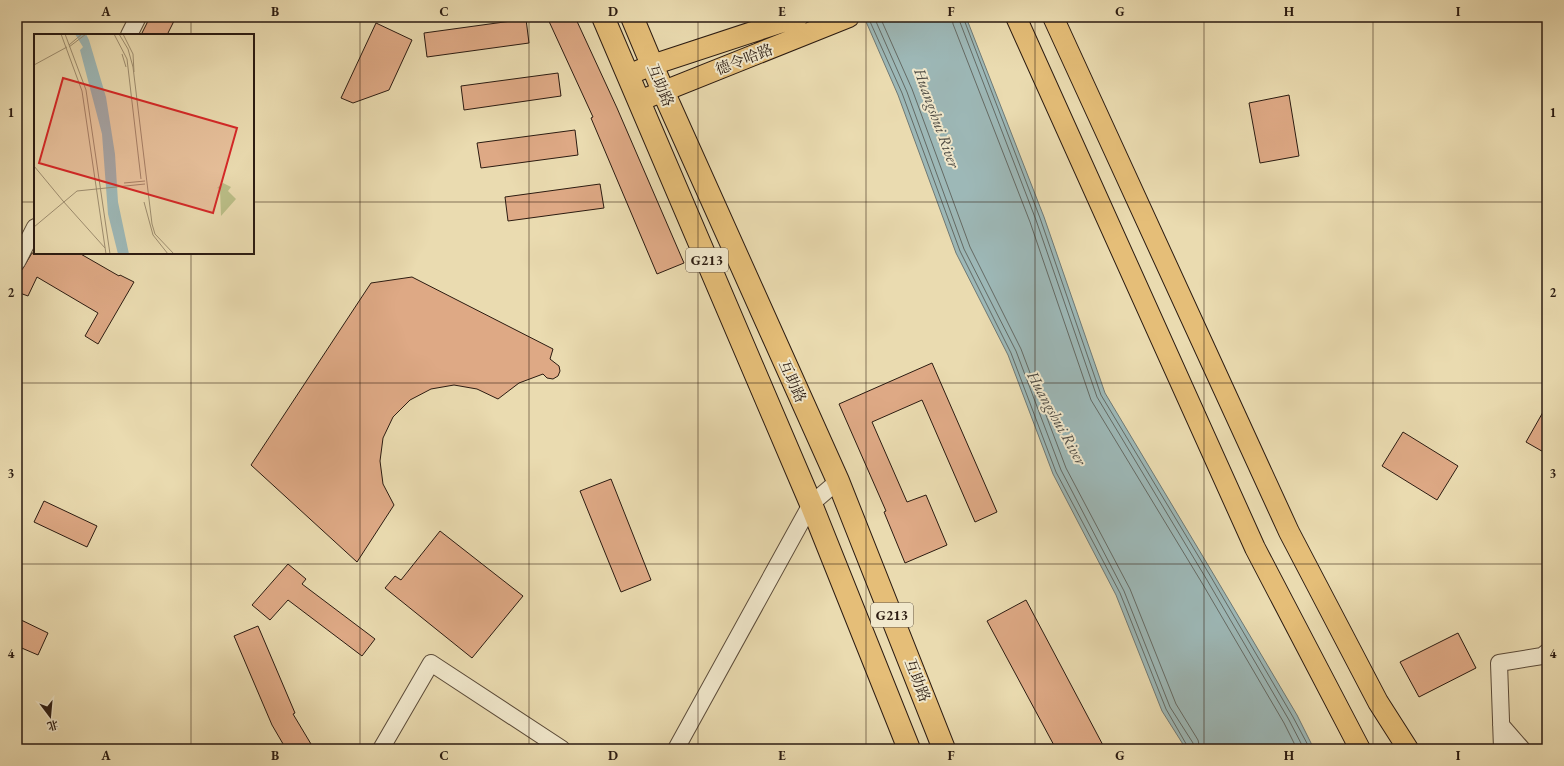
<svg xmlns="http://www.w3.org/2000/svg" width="1564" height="766" font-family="'EB Garamond','Noto Serif SC',serif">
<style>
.water{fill:#9db8b7;stroke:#6f7975}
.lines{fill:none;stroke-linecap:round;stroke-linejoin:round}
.shore{stroke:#646a64;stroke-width:1}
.building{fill:#dea985;stroke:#2b1b11}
.minor-casing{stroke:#5b4b39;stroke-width:18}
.major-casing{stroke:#2b1b11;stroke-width:22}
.highway-casing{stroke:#2b1b11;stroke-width:24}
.minor{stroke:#f1e8cc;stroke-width:16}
.major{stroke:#e5be78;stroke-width:20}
.highway{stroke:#e5be78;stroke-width:22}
.grid{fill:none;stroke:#2b1b11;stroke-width:1;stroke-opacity:0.55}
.labels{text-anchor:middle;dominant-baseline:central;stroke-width:4;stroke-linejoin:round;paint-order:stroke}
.shield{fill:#f1e8cc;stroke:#665849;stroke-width:1}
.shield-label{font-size:14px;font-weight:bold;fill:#2b1b11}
.street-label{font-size:15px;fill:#2b1b11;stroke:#f1e8cc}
.water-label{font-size:16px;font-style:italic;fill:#4d4a43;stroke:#f1e8cc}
.inset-road{fill:none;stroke:#9e8e70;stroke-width:1}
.view{fill:#d62828;fill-opacity:0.15;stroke:#d62828;stroke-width:2}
.inset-edge{fill:none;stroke:#2b1b11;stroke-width:2}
.neatline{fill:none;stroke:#2b1b11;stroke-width:1.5}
.grid-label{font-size:13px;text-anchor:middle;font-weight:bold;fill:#2b1b11}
</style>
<rect width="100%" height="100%" fill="#eadbb0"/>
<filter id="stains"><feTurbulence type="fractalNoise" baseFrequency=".005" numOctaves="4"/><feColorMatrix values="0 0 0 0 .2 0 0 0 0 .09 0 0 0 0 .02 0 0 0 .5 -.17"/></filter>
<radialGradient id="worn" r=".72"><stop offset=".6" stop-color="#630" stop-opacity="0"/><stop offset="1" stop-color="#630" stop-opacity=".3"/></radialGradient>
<path class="water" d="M864 17H966L1044 217 1105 393 1214 575 1297 715 1314 749H1186L1162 711 1116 595 1053 474 1008 355 956 253 898 95Z"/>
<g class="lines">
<path class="shore" d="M868 17 902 93 960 251 1011 353 1056 472 1120 593 1166 709 1189 749
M874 17 907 92 964 249 1016 351 1061 470 1124 591 1170 707 1193 743 1194 749
M880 17 912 89 970 247 1021 349 1066 468 1130 589 1176 704 1198 740 1200 749
M952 17 953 24 1030 222 1091 400 1202 583 1284 723 1297 749
M958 17 1036 220 1097 397 1207 580 1289 720 1304 749
M963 17 1040 218 1101 395 1211 577 1293 717 1310 749"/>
</g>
<path class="building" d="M150 17H176L167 35H141Z
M547 17H575L617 108 684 263 657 274 591 118 593 117Z
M526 19 529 43 427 57 424 33Z
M376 23 412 40 389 90 353 103 341 98Z
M558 73 561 96 464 110 461 86Z
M1289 95 1299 156 1260 163 1249 103Z
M575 130 578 155 481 168 477 143Z
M600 184 604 208 508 221 505 197Z
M32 253H79L119 276 120 275 134 282 98 344 85 336 98 313 37 277 28 296 17 292V278Z
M412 277 553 349 550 359 559 366 560 371 558 376 553 379 547 378 543 374 519 383 498 399 477 389 454 385 431 389 410 400 393 417 383 438 380 461 383 484 394 505 357 562 251 465 371 283Z
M932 363 997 512 975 522 922 400 872 422 907 502 926 495 947 545 905 563 884 512 886 511 839 404Z
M1547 405V454L1526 442Z
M1403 432 1458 466 1437 500 1382 466Z
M611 479 651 580 621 592 580 491Z
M44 501 97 526 87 547 34 522Z
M440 531 523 596 472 658 385 588 395 576 401 580Z
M288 564 306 579 302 584 375 639 362 656 288 600 270 620 252 605Z
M1026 600 1105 749H1056L987 621Z
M17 618 48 633 38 655 17 646Z
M258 626 295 713 293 714 314 749H286L272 725 234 636Z
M1458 633 1476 668 1419 697 1400 662Z"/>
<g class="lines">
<defs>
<path id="minor" d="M129 35 138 17
M17 262 35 227
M1501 725 1522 749
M381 749 431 663 562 749
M676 749 811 504 838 481
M1502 749 1499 663 1542 656 1547 652"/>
<path id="major" d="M1016 17 1255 548 1360 749
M1053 17 1289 532 1378 702 1408 749
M628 75 652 65 798 17
M639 101 849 17"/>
<path id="highway" d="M603 17 811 504 909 749
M632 17 663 91 838 481 944 749"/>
</defs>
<use href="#minor" class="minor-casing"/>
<use href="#major" class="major-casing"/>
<use href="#highway" class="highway-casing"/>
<use href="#minor" class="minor"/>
<use href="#major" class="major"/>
<use href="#highway" class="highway"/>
</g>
<path class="grid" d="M191 17V35M360 17V749M529 17V749M698 17V749M866 17V749M1035 17V749M1204 17V749M1373 17V749M17 202H35M253 202H1547M191 253V749M17 383H1547M17 564H1547"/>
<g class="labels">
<g class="shield">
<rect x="686" y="248" width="42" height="24" rx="3"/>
<rect x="871" y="603" width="42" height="24" rx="3"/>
</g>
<g class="shield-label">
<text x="707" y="260">G213</text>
<text x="892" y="615">G213</text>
</g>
<g class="street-label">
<text transform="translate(744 59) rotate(-21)">德令哈路</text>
<text transform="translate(661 85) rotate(67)">互助路</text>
<text transform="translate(793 381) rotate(66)">互助路</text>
<text transform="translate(918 680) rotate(69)">互助路</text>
</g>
<g class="water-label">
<text transform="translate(937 118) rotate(70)">Huangshui River</text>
<text transform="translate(1057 418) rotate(61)">Huangshui River</text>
</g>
</g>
<g transform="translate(34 34)">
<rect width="220" height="220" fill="#eadbb0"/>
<path d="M189 149 197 153 194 157 202 165 187 182 186 155 183 154Z" fill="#bbbf88"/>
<path d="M41 0H52L55 6 72 63 81 120 84 168 95 220H84L74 180 68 100 46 16 49 13Z" fill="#9db8b7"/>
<path class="inset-road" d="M27 0 48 57 72 220M31 0 52 56 76 220M80 0 93 25 107 145M85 0 94 15 99 33 118 190 121 200 140 220M89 0 99 20 100 38M35 11 48 0M35 13 52 0M88 20 92 33M0 31 33 13M0 132 29 167M90 149 111 147M29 167 71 214M110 168 119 201 134 220M0 193 43 157 111 150"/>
<path class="view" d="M29 44 203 94 179 179 5 129Z"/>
<rect width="220" height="220" class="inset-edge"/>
</g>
<rect width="1564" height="766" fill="none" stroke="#eadbb0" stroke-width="44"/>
<g transform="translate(50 716) rotate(164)" stroke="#f1e8cc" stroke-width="3" paint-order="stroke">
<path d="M0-3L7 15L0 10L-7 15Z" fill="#2b1b11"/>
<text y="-6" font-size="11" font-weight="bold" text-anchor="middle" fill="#2b1b11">北</text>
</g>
<rect x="22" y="22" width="1520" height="722" class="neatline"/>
<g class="grid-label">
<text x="106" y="16">A</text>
<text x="275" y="16">B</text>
<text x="444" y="16">C</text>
<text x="613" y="16">D</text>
<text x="782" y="16">E</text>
<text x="951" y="16">F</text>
<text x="1120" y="16">G</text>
<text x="1289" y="16">H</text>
<text x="1458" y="16">I</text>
<text x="11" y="117">1</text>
<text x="1553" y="117">1</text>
<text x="11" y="297">2</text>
<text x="1553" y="297">2</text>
<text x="11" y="478">3</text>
<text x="1553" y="478">3</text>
<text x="11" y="658">4</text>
<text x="1553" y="658">4</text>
<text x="106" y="760">A</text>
<text x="275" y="760">B</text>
<text x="444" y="760">C</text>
<text x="613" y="760">D</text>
<text x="782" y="760">E</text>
<text x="951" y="760">F</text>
<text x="1120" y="760">G</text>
<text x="1289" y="760">H</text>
<text x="1458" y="760">I</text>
</g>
<rect width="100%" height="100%" filter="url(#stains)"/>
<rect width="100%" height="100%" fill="url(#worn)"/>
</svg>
